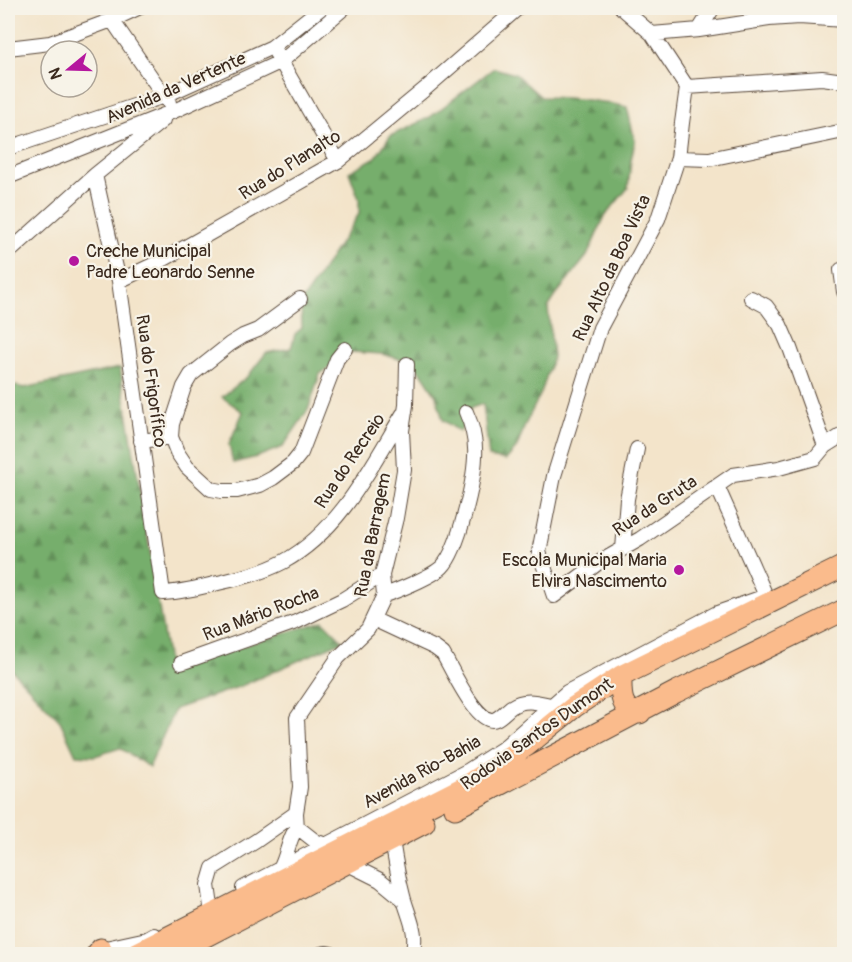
<svg xmlns="http://www.w3.org/2000/svg" width="852" height="962" font-family="Pangolin,sans-serif">
<style>
.forest{fill:url(#forest-firs);stroke:#586c45;stroke-width:1.5}
.lines{fill:none;stroke-linecap:round;stroke-linejoin:round}
.minor-casing{stroke:#574638;stroke-width:16}
.highway-casing{stroke:#574638;stroke-width:23}
.minor{stroke:#fff;stroke-width:14}
.highway{stroke:#fabb8c;stroke-width:21}
.poi-dot{fill:#b5179e;stroke:#f7f3e8;stroke-width:2}
.labels{text-anchor:middle;dominant-baseline:central;stroke-width:4.5;stroke-linejoin:round;paint-order:stroke}
.street-label{font-size:18px;fill:#3b2a1e;stroke:#f7f3e8}
.poi-label{font-size:18px;fill:#3b2a1e;stroke:#f7f3e8;text-anchor:start}
</style>
<defs>
<pattern id="forest-firs" width="22" height="20" patternUnits="userSpaceOnUse" patternTransform="scale(1.5)"><rect width="22" height="20" fill="#76ae6c"/><path d="M5 1l3.5 6h-7zM16 11l3.5 6h-7z" fill="#628e58"/></pattern>
</defs>
<rect width="100%" height="100%" fill="#f7f3e8"/>
<filter id="ink" filterUnits="userSpaceOnUse"><feTurbulence type="fractalNoise" baseFrequency=".0167" numOctaves="2"/><feDisplacementMap in="SourceGraphic" scale="12" xChannelSelector="R" yChannelSelector="G"/><feConvolveMatrix kernelMatrix="1 2 1 2 8 2 1 2 1" color-interpolation-filters="sRGB"/></filter>
<filter id="wash" filterUnits="userSpaceOnUse"><feTurbulence type="fractalNoise" baseFrequency=".008" numOctaves="4" result="noise"/><feDisplacementMap in="SourceGraphic" scale="24" xChannelSelector="R" yChannelSelector="G"/><feGaussianBlur stdDeviation="1.35" result="paint"/><feColorMatrix in="noise" values="0 0 0 0 0 0 0 0 0 0 0 0 0 0 0 0 0 1.4 0 .05"/><feComposite in="paint" operator="in"/></filter>
<g filter="url(#wash)">
<rect width="100%" height="100%" fill="#f3e4ca"/>
<path class="forest" d="M494 68 515 74 541 97C570 97 598 100 627 107L635 141 631 160 628 188 605 216 587 256 559 291 548 308 553 357 541 393 525 425 517 447 506 460 489 457 483 404 471 408 460 432 443 420 436 395 421 372 403 360 382 354 352 352 320 374 308 410 283 447 257 457 233 463 229 444 243 412 222 397 248 376 266 353 291 348 295 334 302 328 301 303 359 214V199L349 172 376 157 390 136 430 117Z
M120 368 169 669 323 621 343 641 241 686 175 709 149 767 120 748 95 756 76 755 60 721 8 666V384L24 388Z"/>
</g>
<g filter="url(#ink)">
<g class="lines">
<defs>
<path id="minor" d="M622 8 652 34 687 87 682 123 678 158 658 219 600 328 554 476 539 552 554 596 598 563 640 539 733 475 779 468 815 458 825 446 844 434
M112 20 169 103
M699 30 713 8
M652 34 699 30 769 19 799 17 844 20
M8 48 50 43 112 20 138 8
M276 53 338 161
M687 87 822 78 844 81
M8 148 164 96 272 47 321 8
M678 158 709 159 844 131
M95 175 119 281 163 593C182 592 199 588 218 583 240 578 262 573 283 562 340 531 371 467 403 414
M8 177 174 111 282 61 344 8
M8 253 95 175 163 120
M841 270 844 292
M119 281 159 262 338 161 425 89 518 8
M751 298 766 306 780 325 790 348 825 446
M300 299 258 330 243 336 230 344 191 375 184 387 172 424 171 437 177 452 187 467 211 489 222 491H237L260 485 273 478 293 463 301 453 337 359 345 349
M141 441 171 437
M717 486 766 596
M623 549 627 499 637 449
M384 595C397 591 433 576 442 567 459 550 474 481 475 457 476 442 472 425 466 412
M373 619 435 648 443 654C451 667 478 728 496 719 502 716 506 711 511 707 524 698 537 702 551 705
M181 663 296 622 342 600 382 575
M297 829 301 830 315 841 326 845
M392 840C395 859 398 877 403 896 408 916 419 933 412 954
M346 863 380 880 403 899
M281 867C287 856 290 834 297 829L296 813 300 787 297 718 338 658 368 629 384 595 382 575 396 518 404 470 402 431 406 405 407 364
M243 888 469 770 502 749 567 692 717 613 760 598
M212 914 208 885 213 868 256 841 296 813
M101 949 147 939 154 935
M321 954 327 953 332 954"/>
<path id="highway" d="M621 676C621 692 619 711 640 713
M455 808 676 692 844 610
M97 954 101 949
M135 954 468 785 526 746 574 707 621 676 844 566
M171 954 424 823"/>
</defs>
<use href="#minor" class="minor-casing"/>
<use href="#highway" class="highway-casing"/>
<use href="#minor" class="minor"/>
<use href="#highway" class="highway"/>
</g>
</g>
<g class="poi-dot">
<circle cx="74" cy="261" r="6"/>
<circle cx="679" cy="570" r="6"/>
</g>
<g class="labels">
<g class="street-label">
<text transform="translate(176 88) rotate(-24)">Avenida da Vertente</text>
<text transform="translate(290 165) rotate(-32)">Rua do Planalto</text>
<text transform="translate(612 268) rotate(-65)">Rua Alto da Boa Vista</text>
<text transform="translate(151 381) rotate(82)">Rua do Frigorífico</text>
<text transform="translate(350 461) rotate(-56)">Rua do Recreio</text>
<text transform="translate(655 506) rotate(-33)">Rua da Gruta</text>
<text transform="translate(373 535) rotate(-79)">Rua da Barragem</text>
<text transform="translate(261 614) rotate(-21)">Rua Mário Rocha</text>
<text transform="translate(537 734) rotate(-35)">Rodovia Santos Dumont</text>
<text transform="translate(422 772) rotate(-29)">Avenida Rio-Bahia</text>
</g>
<g class="poi-label">
<text x="86" y="251">Creche Municipal<tspan x="86" dy="21">Padre Leonardo Senne</tspan></text>
<text x="667" y="560" text-anchor="end">Escola Municipal Maria<tspan x="667" dy="21">Elvira Nascimento</tspan></text>
</g>
</g>
<rect width="852" height="962" fill="none" stroke="#f7f3e8" stroke-width="30"/>
<g transform="translate(69 69) rotate(251)"><circle r="28" fill="#f7f3e8" stroke="#aca397" stroke-width="1.5"/>
<path d="M0-4.5L10 22L0 15L-10 22Z" fill="#b5179e"/>
<text y="-9" font-size="16" font-weight="bold" text-anchor="middle" fill="#3b2a1e">N</text>
</g>
</svg>
